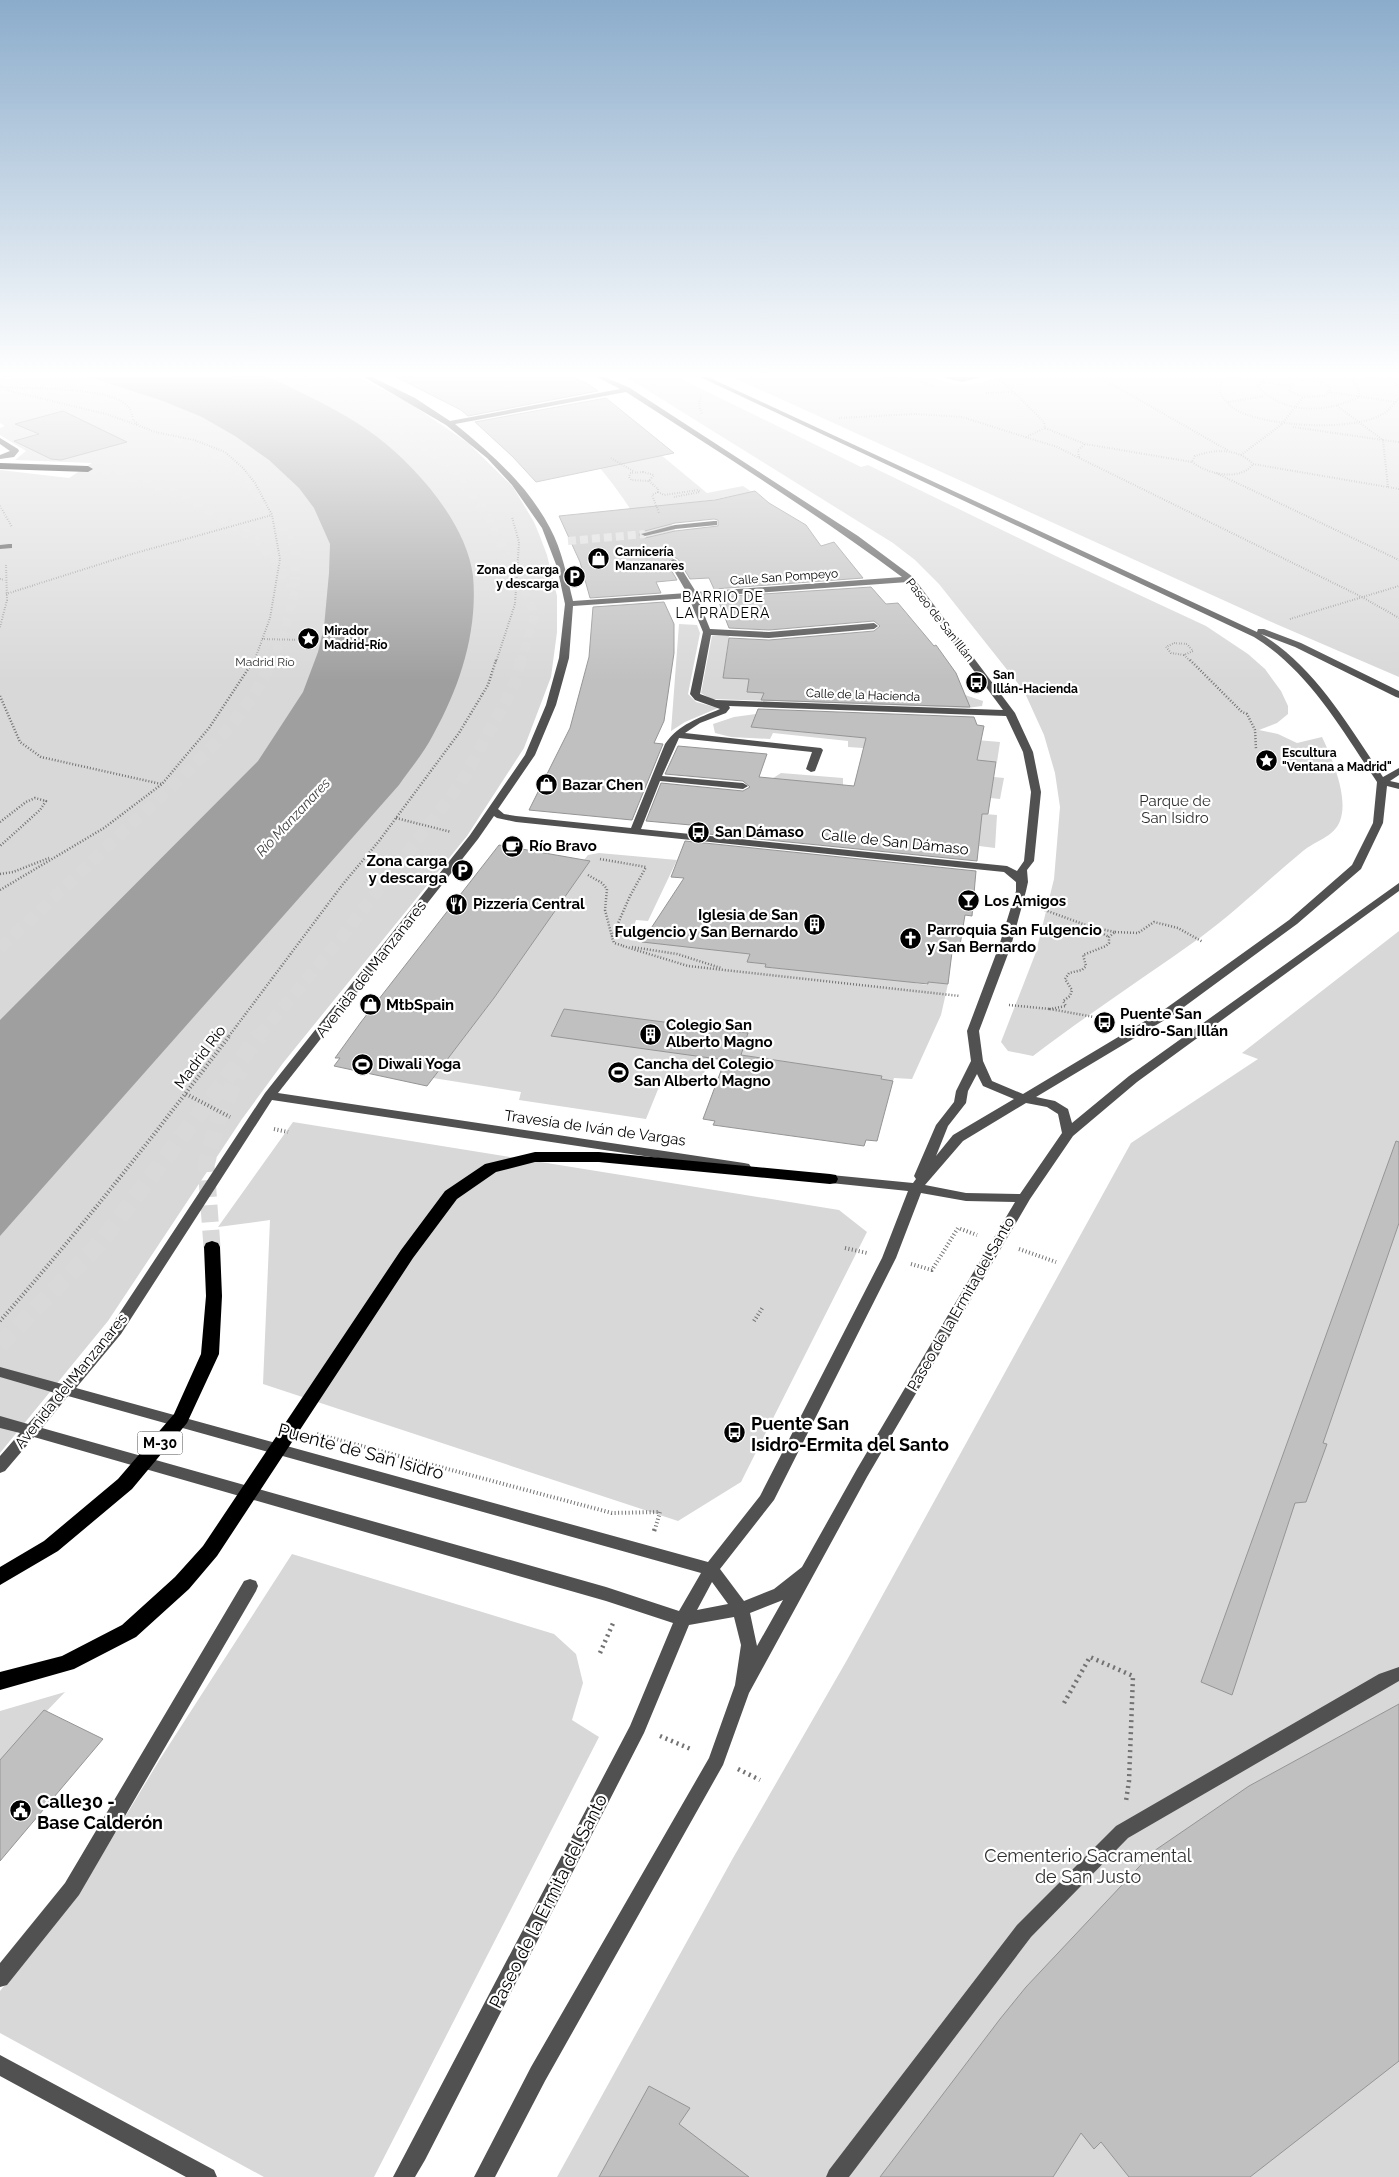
<svg xmlns="http://www.w3.org/2000/svg" width="1399" height="2177" font-family="Raleway,sans-serif">
<style>
.green{fill:#d8d8d8}
.water{fill:#9f9f9f}
.building{fill:#c0c0c0;stroke:#959595;fill-rule:evenodd}
.lines{fill:none;stroke-linecap:round;stroke-linejoin:round}
.minor-tunnel{stroke:#d9d9d9;stroke-width:8;stroke-dasharray:8 4;stroke-linecap:butt}
.highway-tunnel-far2{stroke:#d9d9d9;stroke-width:9;stroke-dasharray:9 5;stroke-linecap:butt}
.highway-tunnel-far1{stroke:#d9d9d9;stroke-width:12;stroke-dasharray:12 6;stroke-linecap:butt}
.highway-tunnel{stroke:#d9d9d9;stroke-width:17;stroke-dasharray:17 8;stroke-linecap:butt}
.path-far3{stroke:#737373;stroke-width:2;stroke-dasharray:0.5 2;stroke-linecap:butt}
.path-far2{stroke:#737373;stroke-width:2.5;stroke-dasharray:1 2;stroke-linecap:butt}
.path-far1{stroke:#737373;stroke-width:4;stroke-dasharray:1 2.5;stroke-linecap:butt}
.path{stroke:#737373;stroke-width:4.5;stroke-dasharray:2 4;stroke-linecap:butt}
.minor{fill:#515151;fill-rule:evenodd}
.highway{fill:#000;fill-rule:evenodd}
.labels{text-anchor:middle;dominant-baseline:central;stroke-width:4.5;stroke-linejoin:round;paint-order:stroke}
.far-poi-label{font-size:12px;font-weight:bold;fill:#000;stroke:#fff;text-anchor:start}
.far-street-label{font-size:12px;fill:#000;stroke:#fff}
.far-park-label{font-size:12px;fill:#2f2f2f;stroke:#fff}
.far-neighbourhood-label{font-size:14px;letter-spacing:1px;fill:#000;stroke:#fff}
.far-water-label{font-size:14px;font-style:italic;fill:#404040;stroke:#fff}
.shield{fill:#fff;stroke:#4c4c4c;stroke-width:1}
.shield-label{font-size:14px;font-weight:bold;fill:#000}
.poi-label{font-size:15px;font-weight:bold;fill:#000;stroke:#fff;text-anchor:start}
.park-label{font-size:15px;fill:#2f2f2f;stroke:#fff}
.street-label{font-size:15px;fill:#000;stroke:#fff}
.near-poi-label{font-size:18px;font-weight:bold;fill:#000;stroke:#fff;text-anchor:start}
.near-street-label{font-size:18px;fill:#000;stroke:#fff}
.near-park-label{font-size:18px;fill:#2f2f2f;stroke:#fff}
</style>
<rect width="100%" height="100%" fill="#fff"/>
<path class="green" d="M0 377H358L408 402 468 443 513 487 534 522 539 534 547 555 557 596V632L551 677 524 748 467 836 283 1063 242 1119 108 1321 0 1453V470L69 478 92 463 15 460 26 451 0 435V428L5 426 0 423Z
M626 377H677L861 467 868 465 1060 558 1206 626 1248 654 1265 669 1281 691 1288 706V714L1277 723 1259 730 1278 734 1297 743 1322 737C1332 758 1349 798 1340 821 1334 837 1315 841 1303 851 1269 879 1236 911 1201 937 1145 977 1088 1014 1033 1056L1008 1051 1001 1042 1036 952 1054 879 1060 807 1055 773 1044 735 1024 691 939 584 915 560 893 543Z
M732 377H935C948 386 971 386 987 381 991 380 994 378 998 377H1399V677L1276 624Z
M655 450 707 493 743 486 752 492 711 500 662 506 685 548 653 551C638 517 618 489 594 461Z
M679 624 697 625 700 633 688 694 696 702 718 708 685 722 671 731Z
M712 636H729L723 678 749 679 747 692 949 700 965 695 983 701 982 706 967 708 711 699 701 693Z
M756 714 752 727 826 734H906L1000 742 997 762 919 755 916 769 1004 778 1000 799 921 791 917 808 997 815 995 848 979 846V838L757 803 767 782 781 773 843 778V785L779 779 773 794 854 802 893 750 848 747V741L773 733 770 739 731 737 715 733 713 724 734 717Z
M599 853 677 860 648 921 636 920 629 940 750 954 748 962 766 964V967L791 970 792 967 865 978 866 975 927 985 928 982 948 984 941 1015 912 1079 894 1078 893 1081 881 1079 882 1077 741 1055 748 1033 564 1009 551 1035 710 1057 699 1087 661 1082 646 1119 519 1100 521 1092 433 1078 494 998 589 862 584 860 588 855Z
M1399 931V2177H557L733 1858 847 1660 1131 1143 1258 1059 1242 1053Z
M293 1122 839 1210 867 1232 741 1482 678 1521 263 1384 270 1220 218 1227Z
M292 1554 554 1634 576 1654 583 1683 572 1720 599 1737 374 2177H264L0 2033V1991L81 1890 160 1759Z
M65 1692 0 1760V1711Z"/>
<path class="water" d="M89 377C132 377 175 377 218 377 233 377 252 373 267 377 278 380 288 386 298 391 325 404 352 418 376 436 416 466 467 524 473 576 478 631 460 687 433 735 424 753 410 769 399 785L0 1236V1020L258 761 303 692 318 652 324 627 329 573 330 544 314 508 299 488 269 460 235 436 202 417 163 401Z"/>
<path class="building" d="M396 377H573L588 384 598 391 468 416 461 410Z
M606 398 674 453 536 482 513 457 475 422Z
M63 411 127 442 61 460 51 459 14 441 39 434 15 424Z
M755 491 769 503 806 525 821 546 834 542 863 578 714 589 709 578 690 579 678 559 674 557 667 563 677 580 656 582 661 593 590 598 580 562 559 516 715 500ZM714 519 718 520V526L675 531 645 538 639 535 641 532 675 523Z
M871 587 886 604 898 603 934 646 936 645 956 673 970 707 761 700 764 693 747 692 749 679 723 678 729 638 769 640 874 631 880 626 874 621 769 630 729 628 717 597Z
M664 602 674 624V653L664 721 654 743 663 744 632 820 529 810 570 728 589 657 593 607Z
M758 709 974 717 977 725 984 726 977 760 996 762 988 814H982L977 861 689 832 691 825 646 821 661 783 743 791 750 787 743 781 665 774 678 746 767 754 759 777 854 786 866 738 751 727Z
M685 841 976 871 972 916 965 915 960 945 953 944 948 984 928 982V984L765 967 766 964 747 962 750 954 642 942 684 878 671 877Z
M499 845 590 861 494 998 427 1086 334 1066 340 1058H335L361 1022Z
M564 1009 748 1033 741 1055 882 1076 881 1079 893 1081 877 1141 866 1140 864 1146 713 1125 715 1121 703 1119 725 1060 551 1036Z
M1396 1141 1399 1142V1223L1323 1443 1327 1444 1306 1502 1295 1503 1232 1695 1201 1682Z
M1399 1704V2061L1250 2177H1129L1101 2142 1094 2149 1081 2133 1053 2177H880L1000 2019 1026 1987 1154 1851 1249 1786Z
M44 1710 103 1739 0 1861V1760Z
M649 2086 690 2108 679 2124 749 2177H599Z"/>
<g class="lines">
<path class="minor-tunnel" d="M568 541 645 534"/>
<path class="highway-tunnel-far2" d="M4 377 84 396 132 415 207 454 254 489 295 547V590L285 631 272 662
M298 377 385 417 448 465 487 514 535 614 521 662
M88 469 144 481 188 498 258 541 295 590"/>
<path class="highway-tunnel-far1" d="M0 948C46 905 92 861 138 818 188 771 244 724 272 660
M259 1036 338 942 461 783 513 688 521 660"/>
<path class="highway-tunnel" d="M212 1247 206 1165 219 1116 240 1070
M0 1345 99 1244 260 1035"/>
<path class="path-far3" d="M337 377 348 382
M884 377 910 379
M909 377 933 386
M1099 377 1229 451
M1222 377 1220 394C1224 399 1228 404 1233 408 1261 427 1358 433 1386 412 1391 408 1395 402 1399 398
M1230 377 1290 386
M1267 377 1258 387C1286 415 1325 413 1359 397 1360 385 1353 381 1343 377
M1391 377 1399 388
M997 380 1003 382 1044 422 1045 428 1085 444 1192 462 1195 456C1215 449 1238 448 1253 464L1399 489
M1303 380 1322 382 1331 388 1325 396 1303 397 1289 391 1293 383Z
M1353 381 1379 377
M0 387C32 389 94 387 121 401 129 405 132 412 133 420L140 426 155 432 194 440 225 452 243 468 255 483 272 515 280 559 270 618 254 662
M6 390 106 414 137 425
M1329 392 1397 402
M986 393 1012 392
M701 396 699 405 702 414
M1228 402 1265 396
M1337 406 1383 440
M839 418 915 414 962 417 1057 447 1362 597 1399 618
M1282 424 1303 397
M1293 427 1383 440
M1026 437 1045 428
M1241 455 1282 424
M1079 457 1078 450 1085 444
M611 458 633 471
M1192 462C1207 474 1240 482 1253 464
M643 472 654 475 649 481 631 480 629 477 630 473Z
M1216 473 1399 560
M649 481 658 489V492L664 495 698 490 700 492 674 497
M1388 487 1383 440 1399 442
M658 492 652 495 659 513
M0 506 12 527
M0 579 5 580
M6 594 132 554 272 515
M1290 619 1399 586
M0 627 7 600 6 564
M262 639 303 640
M1174 643 1187 644 1193 651 1184 655 1171 653 1166 647Z
M301 646 305 632
M1184 655 1191 662
M496 662 515 604 519 542 512 517"/>
<path class="path-far2" d="M1190 660 1242 712 1247 714 1255 730 1256 749
M0 696 20 742 41 757 161 784
M396 818 451 832
M0 822 26 802 35 798 46 801 40 810 0 846
M600 859 646 867 630 896 612 937 614 943 624 946
M0 874 13 872 49 858
M588 875 602 883 607 889 605 910 612 937
M0 890 104 828 162 784 209 728 254 660
M1042 909 1091 927 1115 932 1109 937V943L1106 946 1083 955 1086 966 1082 970 1069 973 1065 979 1072 990 1070 996 1063 1001 1066 1006 1050 1009 1094 1017
M1096 930 1109 937
M1115 932 1138 933 1154 922 1178 928 1203 942
M623 946 688 966 960 996
M632 947 677 954 721 968
M1009 1005 1050 1009
M229 1036 343 884 379 841 459 733 488 685 496 660"/>
<path class="path-far1" d="M186 1094 230 1117
M274 1129 288 1132
M845 1248 867 1253
M1019 1249 1056 1262
M911 1264 932 1270 958 1228 977 1235
M0 1321C81 1229 156 1133 230 1035
M754 1321 763 1307
M317 1434 612 1513 660 1512 655 1529"/>
<path class="path" d="M654 1531 655 1528
M600 1653 614 1621
M1064 1703 1090 1657 1133 1676 1129 1781 1126 1801
M660 1736 693 1750
M738 1769 760 1780"/>
<path class="minor" d="M364 377H372L415 398 450 421 620 389 597 377H605L630 388 858 536 913 577 1015 713 1033 752 1041 792 1034 861 1027 870 1028 882 1026 891 1011 946 979 1031 983 1061 992 1081 1023 1094 1165 1009 1289 920 1352 865 1373 823 1377 782C1342 730 1309 671 1254 637L700 377H708L1257 632 1258 629H1264L1301 643 1399 691V698L1396 697 1295 647 1261 634C1315 667 1348 725 1383 777L1399 768V775L1390 781 1399 783V789L1387 786 1383 823 1361 869 1297 924 1173 1015 1036 1097 1055 1101 1068 1109 1072 1123 1129 1076 1399 883V891L1137 1082 1073 1136 1030 1199 867 1477 749 1693 723 1765 545 2081 495 2177H474L531 2067 709 1758 735 1685 741 1645 734 1617 689 1625 644 1733 425 2160 415 2177H393L630 1726 673 1623 606 1601 34 1437 5 1471 0 1473V1456L20 1433 0 1428V1416L28 1424 55 1393 0 1377V1367L62 1384 111 1326 265 1093 470 835 525 755 546 705 559 658 565 604 557 567 542 528 512 485 487 458 446 425ZM626 392C719 452 813 511 902 577L696 592 676 560 673 559 669 562 687 593 573 601C567 577 562 550 550 528 528 486 492 454 455 424ZM908 582 1003 710 716 700 700 694 711 635 769 638 874 629 878 626 874 623 769 632 710 629 697 597ZM689 598 703 632 690 694 695 700 720 709C699 718 679 724 665 744L631 828 516 816 504 814 498 809 535 755 556 705 569 658 573 606ZM729 706 1006 716 1023 752 1031 792 1024 861 1017 871 1007 866 641 829 660 781 743 789 748 786 743 783 662 776 679 738 812 752 806 769 811 772 815 771 823 750 821 748 685 733 700 723 726 713 730 708ZM494 816 497 818 516 822 1004 872 1016 882V891L999 946 967 1031 971 1061 956 1091 954 1102 936 1125 914 1176 916 1179 913 1183 821 1174 814 1178 821 1182 908 1191 882 1258 760 1496 708 1562 76 1388 121 1334 272 1100 744 1171 749 1170 751 1167 749 1164 744 1163 278 1093 478 839ZM977 1074 983 1086 1014 1099 953 1135 936 1156 948 1126 966 1103 968 1091ZM1026 1103 1047 1107 1058 1114 1062 1133 1020 1194 966 1193 925 1185 963 1141ZM921 1193 966 1201 1015 1202 857 1469 802 1567 774 1589 744 1601 720 1569 774 1500 896 1258ZM68 1396 701 1573 679 1611 606 1587 42 1428ZM712 1582 728 1604 697 1610ZM783 1600 757 1646 750 1613Z
M945 377H982L962 382 946 378Z
M0 438 18 449 19 451 14 457 0 459V455L10 451 0 444Z
M714 521H717V525L675 529 645 536 641 534 675 525Z
M9 544H12V548L0 549V545Z
M250 1579 256 1581 258 1586 256 1591 79 1895 7 1985 0 1987V1963L65 1883 244 1581Z
M1399 1667V1681L1128 1838 1031 1937 849 2177H826L829 2170 1017 1925 1116 1826 1379 1674Z
M0 2055 214 2170 217 2177H186L0 2076Z"/>
<path class="highway" d="M0 463 88 466 93 469 88 472 0 469Z
M535 1152H599L830 1174 836 1175 838 1179 836 1183 830 1184 599 1162H535L496 1172 457 1199 413 1258 217 1556 189 1589 136 1637 74 1669 0 1690V1672L62 1656 122 1625 175 1577 203 1546 401 1250 445 1191 485 1164Z
M212 1241 218 1243 220 1247 222 1296 219 1354 187 1423 132 1489 58 1551 0 1585V1567L44 1541 118 1479 174 1414 201 1354 206 1296 204 1247 206 1243Z"/>
</g>
<linearGradient id="sky" x2="0" y2="1"><stop stop-color="#8baccb"/><stop offset="0.55" stop-color="#fff"/><stop offset="1" stop-color="#fff" stop-opacity="0"/></linearGradient>
<rect width="1399" height="681" fill="url(#sky)"/>
<defs>
<symbol id="shop-disc" viewBox="-11 -11 22 22"><circle r="9.5" fill="#000" stroke="#fff"/><path d="M-5-2.5h2.3a2.7 3.5 0 0 1 5.4 0H5L5.5 6h-11ZM-1.5-2.5h3a1.5 2.3 0 0 0-3 0Z" fill="#fff"/></symbol>
<symbol id="parking-disc" viewBox="-11 -11 22 22"><circle r="9.5" fill="#000" stroke="#fff"/><path d="M-3.5-5.5H1a3.5 3.5 0 0 1 0 7H-1V5.5H-3.5ZM-1-3.4V-.6H.8a1.4 1.4 0 0 0 0-2.8Z" fill="#fff"/></symbol>
<symbol id="sight-disc" viewBox="-11 -11 22 22"><circle r="9.5" fill="#000" stroke="#fff"/><path d="M0-6L1.8-2.2L6-1.7L2.9 1.2L3.7 5.4L0 3.3L-3.7 5.4L-2.9 1.2L-6-1.7L-1.8-2.2Z" fill="#fff"/></symbol>
<symbol id="bus-disc" viewBox="-11 -11 22 22"><circle r="9.5" fill="#000" stroke="#fff"/><path d="M-5-6H5V4H4V6H2V4H-2V6H-4V4H-5ZM-3.5-4V0h7V-4ZM-3.5 1.2v1.5H-2V1.2ZM2 1.2v1.5H3.5V1.2Z" fill="#fff"/></symbol>
<symbol id="cafe-disc" viewBox="-11 -11 22 22"><circle r="9.5" fill="#000" stroke="#fff"/><path d="M-5.5-4.5H6V0H3Q3 3.5 0 3.5H-2.5Q-5.5 3.5-5.5 0ZM3-3.2v2h1.7v-2ZM-6 4.5H4V6H-6Z" fill="#fff"/></symbol>
<symbol id="bar-disc" viewBox="-11 -11 22 22"><circle r="9.5" fill="#000" stroke="#fff"/><path d="M-6-5H6L.8 .8V4.5H3.5V6h-7V4.5H-.8V.8Z" fill="#fff"/></symbol>
<symbol id="restaurant-disc" viewBox="-11 -11 22 22"><circle r="9.5" fill="#000" stroke="#fff"/><path d="M-5-6h1v4h1v-4h1v4h1v-4h1v5L-1.5 .5V6h-2V.5L-5-1ZM5-6V6H3V1.5H1.5Q1.5-4 5-6Z" fill="#fff"/></symbol>
<symbol id="building-disc" viewBox="-11 -11 22 22"><circle r="9.5" fill="#000" stroke="#fff"/><path d="M-4-6H4V6H1V3H-1V6H-4ZM-2.5-4.3h1.7v1.8h-1.7ZM.8-4.3h1.7v1.8H.8ZM-2.5-1h1.7V.8h-1.7ZM.8-1h1.7V.8H.8Z" fill="#fff"/></symbol>
<symbol id="church-disc" viewBox="-11 -11 22 22"><circle r="9.5" fill="#000" stroke="#fff"/><path d="M-1.2-6h2.4v3.5h3.3v2.4h-3.3V6h-2.4V-.1h-3.3v-2.4h3.3Z" fill="#fff"/></symbol>
<symbol id="stadium-disc" viewBox="-11 -11 22 22"><circle r="9.5" fill="#000" stroke="#fff"/><path d="M0-5a6.5 5 0 1 0 0 10a6.5 5 0 1 0 0-10ZM-3.5-1.8h7v3.6h-7Z" fill="#fff"/></symbol>
<symbol id="civic-disc" viewBox="-11 -11 22 22"><circle r="9.5" fill="#000" stroke="#fff"/><path d="M-.6-6.5H3V-4.5H.6V-3L4-1V1h2V6H-6V1h2V-1L-.6-3ZM-1.2 2.5V6h2.4V2.5Z" fill="#fff"/></symbol>
</defs>
<g fill-rule="evenodd">
<use href="#shop-disc" x="586" y="546" width="25" height="25"/>
<use href="#parking-disc" x="562" y="564" width="25" height="25"/>
<use href="#sight-disc" x="296" y="626" width="25" height="25"/>
<use href="#bus-disc" x="964" y="670" width="25" height="25"/>
<use href="#sight-disc" x="1254" y="748" width="25" height="25"/>
<use href="#shop-disc" x="534" y="772" width="25" height="25"/>
<use href="#bus-disc" x="686" y="820" width="25" height="25"/>
<use href="#cafe-disc" x="500" y="834" width="25" height="25"/>
<use href="#parking-disc" x="450" y="858" width="25" height="25"/>
<use href="#bar-disc" x="956" y="888" width="25" height="25"/>
<use href="#restaurant-disc" x="444" y="892" width="25" height="25"/>
<use href="#building-disc" x="802" y="912" width="25" height="25"/>
<use href="#church-disc" x="898" y="926" width="25" height="25"/>
<use href="#shop-disc" x="358" y="992" width="25" height="25"/>
<use href="#bus-disc" x="1092" y="1010" width="25" height="25"/>
<use href="#building-disc" x="638" y="1022" width="25" height="25"/>
<use href="#stadium-disc" x="350" y="1052" width="25" height="25"/>
<use href="#stadium-disc" x="606" y="1060" width="25" height="25"/>
<use href="#bus-disc" x="722" y="1420" width="25" height="25"/>
<use href="#civic-disc" x="8" y="1798" width="25" height="25"/>
</g>
<g class="labels">
<g class="far-poi-label">
<text x="615" y="552">Carnicería<tspan x="615" dy="14">Manzanares</tspan></text>
<text x="559" y="570" text-anchor="end">Zona de carga<tspan x="559" dy="14">y descarga</tspan></text>
<text x="324" y="631">Mirador<tspan x="324" dy="14">Madrid-Río</tspan></text>
<text x="993" y="675">San<tspan x="993" dy="14">Illán-Hacienda</tspan></text>
<text x="1282" y="753">Escultura<tspan x="1282" dy="14">"Ventana a Madrid"</tspan></text>
</g>
<g class="far-street-label">
<text transform="translate(784 577) rotate(-4)">Calle San Pompeyo</text>
<text transform="translate(940 620) rotate(52)">Paseo de San Illán</text>
<text transform="translate(863 695) rotate(2)">Calle de la Hacienda</text>
</g>
<g class="far-park-label">
<text x="265" y="662">Madrid Río</text>
</g>
<g class="far-neighbourhood-label">
<text x="723" y="597">BARRIO DE<tspan x="723" dy="16">LA PRADERA</tspan></text>
</g>
<g class="far-water-label">
<text transform="translate(293 817) rotate(-47)">Río Manzanares</text>
</g>
<rect class="shield" x="137.5" y="1431.5" width="45" height="23" rx="4"/>
<g class="shield-label">
<text x="160" y="1443">M-30</text>
</g>
<g class="poi-label">
<text x="562" y="785">Bazar Chen</text>
<text x="715" y="832">San Dámaso</text>
<text x="529" y="846">Río Bravo</text>
<text x="447" y="861" text-anchor="end">Zona carga<tspan x="447" dy="17">y descarga</tspan></text>
<text x="984" y="901">Los Amigos</text>
<text x="473" y="904">Pizzería Central</text>
<text x="798" y="915" text-anchor="end">Iglesia de San<tspan x="798" dy="17">Fulgencio y San Bernardo</tspan></text>
<text x="927" y="930">Parroquia San Fulgencio<tspan x="927" dy="17">y San Bernardo</tspan></text>
<text x="386" y="1005">MtbSpain</text>
<text x="1120" y="1014">Puente San<tspan x="1120" dy="17">Isidro-San Illán</tspan></text>
<text x="666" y="1025">Colegio San<tspan x="666" dy="17">Alberto Magno</tspan></text>
<text x="378" y="1064">Diwali Yoga</text>
<text x="634" y="1064">Cancha del Colegio<tspan x="634" dy="17">San Alberto Magno</tspan></text>
</g>
<g class="park-label">
<text x="1175" y="801">Parque de<tspan x="1175" dy="17">San Isidro</tspan></text>
</g>
<g class="street-label">
<text transform="translate(895 842) rotate(6)">Calle de San Dámaso</text>
<text transform="translate(371 969) rotate(-52)">Avenida del Manzanares</text>
<text transform="translate(200 1057) rotate(-53)">Madrid Río</text>
<text transform="translate(595 1128) rotate(8)">Travesía de Iván de Vargas</text>
<text transform="translate(961 1304) rotate(-60)">Paseo de la Ermita del Santo</text>
<text transform="translate(71 1381) rotate(-51)">Avenida del Manzanares</text>
</g>
<g class="near-poi-label">
<text x="751" y="1423">Puente San<tspan x="751" dy="21">Isidro-Ermita del Santo</tspan></text>
<text x="37" y="1801">Calle30 -<tspan x="37" dy="21">Base Calderón</tspan></text>
</g>
<g class="near-street-label">
<text transform="translate(361 1451) rotate(15)">Puente de San Isidro</text>
<text transform="translate(548 1901) rotate(-63)">Paseo de la Ermita del Santo</text>
</g>
<g class="near-park-label">
<text x="1088" y="1855">Cementerio Sacramental<tspan x="1088" dy="21">de San Justo</tspan></text>
</g>
</g>
</svg>
